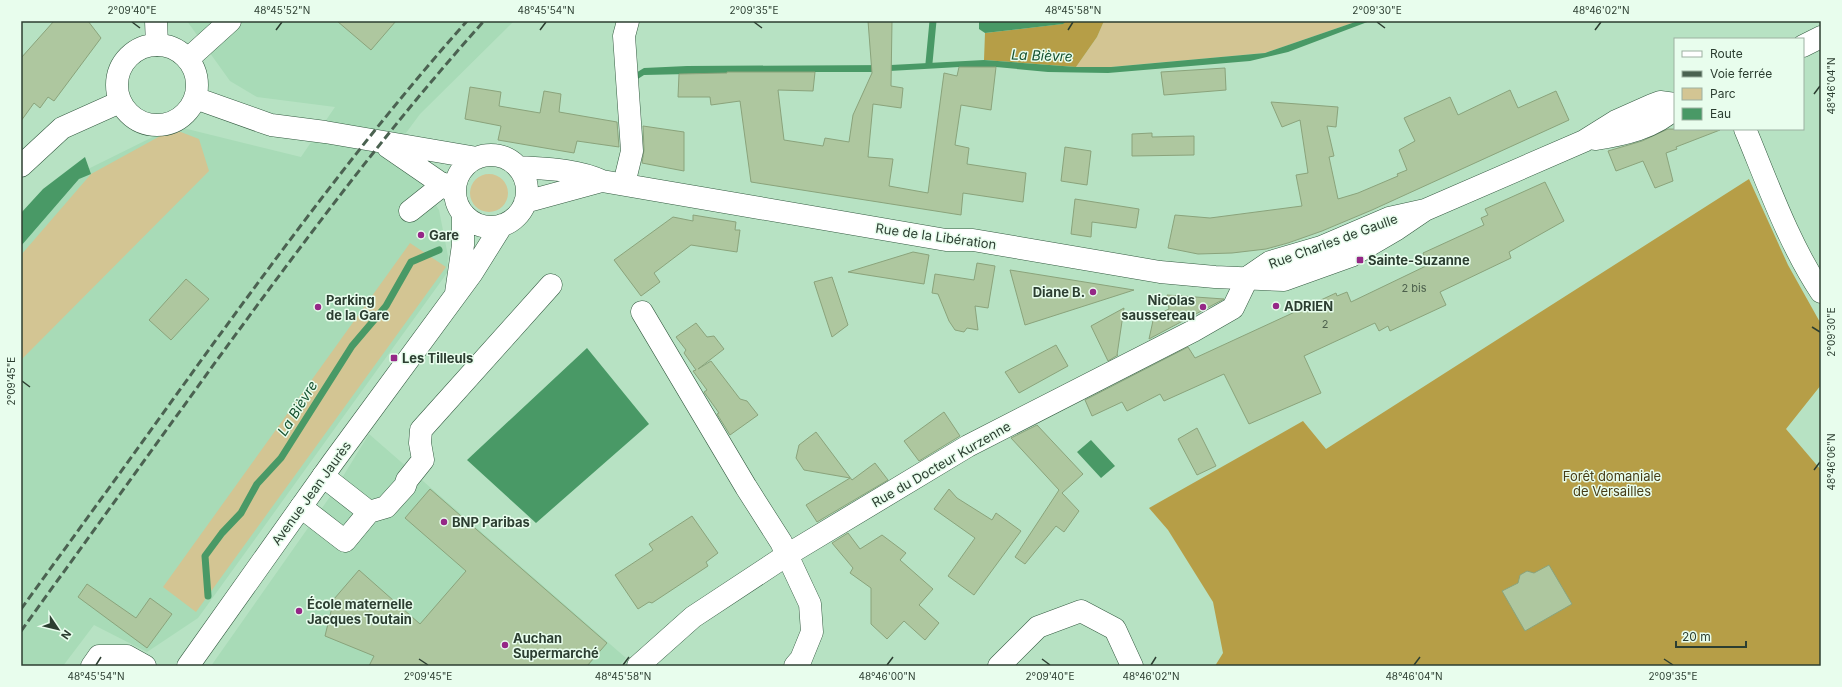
<svg xmlns="http://www.w3.org/2000/svg" width="1842" height="687" font-family="Inter,sans-serif">
<style>
.built{fill:#a8dbb7}
.green{fill:#d3c593}
.forest{fill:#b69e47}
.water{fill:#499966}
.lines{fill:none;stroke-linecap:round;stroke-linejoin:round}
.stream{stroke:#499966;stroke-width:7}
.building{fill:#aec79f;stroke:#8aa37b}
.minor-casing{stroke:#345b41;stroke-width:23}
.major-casing{stroke:#345b41;stroke-width:23}
.minor{stroke:#fff;stroke-width:22}
.major{stroke:#fff;stroke-width:22}
.rail{stroke:#4b6251;stroke-width:3;stroke-dasharray:8 4;stroke-linecap:butt}
.ticks{fill:none;stroke:#2c3e31;stroke-width:1.5}
.poi-dot{fill:#952787;stroke:#e8fded;stroke-width:1.5}
.labels{text-anchor:middle;dominant-baseline:central;stroke-width:3;stroke-linejoin:round;paint-order:stroke}
.number-label{font-size:11px;fill:#4c604c}
.poi-label{font-size:13px;font-weight:bold;fill:#2c3e31;stroke:#e8fded;text-anchor:start}
.street-label{font-size:13px;fill:#2c3e31;stroke:#e8fded}
.park-label{font-size:13px;fill:#463c16;stroke:#e8fded}
.water-label{font-size:14px;font-style:italic;fill:#16512f;stroke:#e8fded}
.neatline{fill:none;stroke:#2c3e31;stroke-width:1.5}
.ticks-label{font-size:10px;text-anchor:middle;fill:#2c3e31}
</style>
<rect width="100%" height="100%" fill="#b7e2c3"/>
<path class="built" d="M187 21H514L420 114 386 160 420 182 439 210 448 256 447 273 198 618 147 652 94 625 63 666H21V246L88 169 175 126 301 157 335 107 257 97 230 81Z
M369 434 626 658 619 666H211L334 491Z"/>
<path class="green" d="M1104 21H1358L1265 53 1111 67H1076L1097 37Z
M173 129 199 139 209 171 21 360V255L91 174Z
M470 193a19 19 0 1 1 38 0a19 19 0 1 1-38 0Z
M410 243 446 267 196 612 163 587Z"/>
<path class="forest" d="M1067 21H1104L1097 37 1076 67 984 60 985 33 1062 24Z
M1749 179 1788 265 1821 324V385L1786 429 1821 470V666H1215L1223 653 1213 602 1168 530 1149 508 1303 421 1326 449Z"/>
<path class="water" d="M979 21H1067L1063 24 985 33 979 29Z
M1358 21H1370L1288 52 1250 61 1108 73 1048 72 996 67H959L872 72H776L644 75 630 84 629 77 644 68 687 66 891 65 984 60 1076 67H1111L1265 53Z
M85 157 91 174 79 179 21 246V213L43 189Z
M587 348 649 424 536 523 467 460Z
M1091 440 1115 466 1101 478 1077 452Z"/>
<g class="lines">
<path class="stream" d="M929 63 933 21
M208 596 205 556 222 533 241 513 257 484 281 458 352 346 386 306 411 262 439 250"/>
</g>
<path class="building" d="M54 21H88L101 38 54 101 48 97 40 108 34 103 21 121V58Z
M337 21H396L371 50Z
M868 21H892L891 86 903 88 901 108 873 104 868 157 893 159 889 186 928 193 944 73 957 76 959 67H996L991 110 961 105 955 145 969 148 967 164 1026 173 1023 202 963 193 961 215 751 182 740 101 711 105 710 97H678L679 74 727 73V72H815L813 91 778 90 784 140 823 146 825 138 849 142 853 115 872 73Z
M1225 68 1226 90 1164 95 1161 72Z
M470 87 501 92 499 106 540 113 544 91 561 94 559 112 617 122 619 147 577 141 574 153 498 140 501 126 465 119Z
M1510 90 1518 108 1556 91 1569 120 1372 210 1322 231 1288 243 1266 249 1232 253 1198 254 1168 248 1175 215 1210 218 1302 206 1296 175 1308 173 1300 120 1282 127 1271 102 1338 107 1336 127 1327 126 1334 156 1329 157 1338 199 1358 193 1398 176 1397 174 1407 170 1399 150 1415 141 1404 118 1450 97 1458 115Z
M643 126 684 132V171L642 163 644 150Z
M1668 129 1720 130 1676 147 1677 149 1666 153 1673 181 1655 188 1643 161 1616 171 1608 151 1642 141Z
M1152 133V137L1194 136V155L1132 156V134Z
M1065 147 1091 151 1087 185 1061 181Z
M1545 182 1564 221 1509 252 1511 258 1440 292 1446 305 1390 331 1388 326 1379 331 1375 323 1304 356 1321 393 1249 424 1224 374 1164 401 1160 394 1127 411 1122 402 1092 416 1085 400 1188 347 1195 358 1336 293 1337 296 1347 292 1351 302 1428 265 1423 253 1484 225 1481 218 1488 215 1485 209Z
M1075 199 1139 209 1136 228 1092 222 1091 237 1071 234Z
M693 215 736 222 735 230H740L737 252 691 245 654 273 660 282 641 296 614 260 673 217 693 221Z
M913 252 929 255 924 284 848 272Z
M977 263 995 266 988 308 975 306 978 330 967 328 964 332 955 330 949 321 938 294 932 293 935 274 974 280Z
M1010 270 1066 279 1134 290 1025 325Z
M832 277 848 325 832 337 814 282Z
M186 279 209 299 171 340 149 320Z
M1167 295 1224 299 1149 339 1154 316 1169 309Z
M1124 308 1117 355H1118L1108 361 1091 326Z
M696 323 707 337 714 336 724 349 698 369 711 361 740 399 747 401 758 415 730 435 717 414 719 413 704 392 707 390 693 371 696 370 684 353 686 350 676 337Z
M1056 345 1068 366 1019 393 1005 372Z
M944 412 960 436 919 461 904 441Z
M1037 425 1083 474 1062 493 1079 511 1064 532 1056 526 1025 564 1015 557 1059 490 1011 438Z
M1197 428 1216 466 1197 475 1178 439Z
M816 432 852 480 875 463 888 480 817 522 806 505 850 478 804 470 796 458 799 445Z
M430 489 607 643 587 666H369L374 656 325 636 334 599 359 570 420 624 466 571 405 518Z
M949 489 957 498 992 520 996 513 1021 531 974 595 948 576 975 538 934 509Z
M692 516 718 553 706 562 708 566 652 603 649 602 638 609 615 575 653 550 649 544Z
M848 533 860 549 882 535 906 553 900 560 933 589 919 605 939 623 925 640 904 621 887 639 871 624V588L850 573 853 568 832 543Z
M1549 565 1572 604 1525 631 1502 591 1518 583 1520 575 1527 571 1534 573Z
M87 584 136 618 150 598 172 614 147 648 78 597Z"/>
<g class="lines">
<defs>
<path id="minor" d="M156 21 157 45
M188 59 230 21
M1745 129C1768 184 1788 242 1821 292
M624 184 632 151 624 36 628 21
M410 211 444 184
M642 312 746 487 781 542 810 604 812 632 801 659 795 666
M323 476 369 512
M301 507 345 541 369 512 386 507 405 486 407 480 423 460 420 443 421 430 551 285
M92 666 99 656H127L145 666
M638 666 693 617 787 555 968 446 1193 331 1233 308 1248 277
M999 666 1038 627 1081 611 1115 629 1132 666"/>
<path id="major" d="M117 85a40 40 0 1 1 80 0a40 40 0 1 1-80 0Z
M1803 46 1821 37
M195 98 271 125 325 132 477 158
M1595 139C1622 135 1655 128 1675 108
M388 147 455 193
M455 191a36 36 0 1 1 72 0a36 36 0 1 1-72 0Z
M21 166 62 128 120 102
M518 167C546 169 576 169 602 181L946 240H973L1160 272 1215 277 1284 280 1351 256 1397 229 1425 210
M525 202 602 181
M1248 277 1270 262 1321 247 1389 218 1425 210 1584 141 1616 121 1652 105 1660 102 1675 104
M456 293 463 245V214
M188 666 333 462 472 273 502 225"/>
</defs>
<use href="#minor" class="minor-casing"/>
<use href="#major" class="major-casing"/>
<use href="#minor" class="minor"/>
<use href="#major" class="major"/>
<path class="rail" d="M21 609C80 528 139 447 197 366 283 248 370 130 467 21
M21 631C86 541 152 450 217 360 302 244 388 128 484 21"/>
</g>
<path class="ticks" d="M132 22 140 28M754 22 762 28M1377 22 1385 28M276 30 282 22M540 30 546 22M1068 30 1073 22M1595 30 1601 22M1814 94 1820 86M1812 327 1820 332M22 381 30 387M1814 470 1820 462M419 659 428 665M1042 659 1050 665M1664 659 1673 665M96 665 101 657M623 665 629 657M887 665 893 657M1151 665 1156 657M1414 665 1420 657"/>
<g class="poi-dot">
<circle cx="421" cy="235" r="4"/>
<rect x="1356" y="256" width="8" height="8" rx="2"/>
<circle cx="1093" cy="292" r="4"/>
<circle cx="1276" cy="306" r="4"/>
<circle cx="318" cy="307" r="4"/>
<circle cx="1203" cy="307" r="4"/>
<rect x="390" y="354" width="8" height="8" rx="2"/>
<circle cx="444" cy="522" r="4"/>
<circle cx="299" cy="611" r="4"/>
<circle cx="505" cy="645" r="4"/>
</g>
<g class="labels">
<g class="number-label">
<text x="1414" y="288">2 bis</text>
<text x="1325" y="324">2</text>
</g>
<g class="poi-label">
<text x="429" y="235">Gare</text>
<text x="1368" y="260">Sainte-Suzanne</text>
<text x="1085" y="292" text-anchor="end">Diane B.</text>
<text x="326" y="300">Parking<tspan x="326" dy="15">de la Gare</tspan></text>
<text x="1195" y="300" text-anchor="end">Nicolas<tspan x="1195" dy="15">saussereau</tspan></text>
<text x="1284" y="306">ADRIEN</text>
<text x="402" y="358">Les Tilleuls</text>
<text x="452" y="522">BNP Paribas</text>
<text x="307" y="604">École maternelle<tspan x="307" dy="15">Jacques Toutain</tspan></text>
<text x="513" y="638">Auchan<tspan x="513" dy="15">Supermarché</tspan></text>
</g>
<g class="street-label">
<text transform="translate(936 236) rotate(8)">Rue de la Libération</text>
<text transform="translate(1333 241) rotate(-20)">Rue Charles de Gaulle</text>
<text transform="translate(941 464) rotate(-30)">Rue du Docteur Kurzenne</text>
<text transform="translate(311 493) rotate(-54)">Avenue Jean Jaurès</text>
</g>
<g class="park-label">
<text x="1612" y="476">Forêt domaniale<tspan x="1612" dy="15">de Versailles</tspan></text>
</g>
<g class="water-label">
<text transform="translate(1042 55) rotate(2)">La Bièvre</text>
<text transform="translate(297 408) rotate(-58)">La Bièvre</text>
</g>
</g>
<rect width="1842" height="687" fill="none" stroke="#e8fded" stroke-width="44"/>
<rect x="1674" y="38" width="130" height="92" fill="#e8fded" stroke="#9db1a2"/>
<rect x="1682" y="51" width="20" height="6" fill="#ffffff" stroke="#9db1a2"/>
<text x="1710" y="58" font-size="12" fill="#2c3e31">Route</text>
<rect x="1682" y="71" width="20" height="6" fill="#4b6251" stroke="#9db1a2"/>
<text x="1710" y="78" font-size="12" fill="#2c3e31">Voie ferrée</text>
<rect x="1682" y="88" width="20" height="12" fill="#d3c593" stroke="#9db1a2"/>
<text x="1710" y="98" font-size="12" fill="#2c3e31">Parc</text>
<rect x="1682" y="108" width="20" height="12" fill="#499966" stroke="#9db1a2"/>
<text x="1710" y="118" font-size="12" fill="#2c3e31">Eau</text>
<g transform="translate(58 629) rotate(125)" stroke="#e8fded" stroke-width="3" paint-order="stroke">
<path d="M0-3L7 15L0 10L-7 15Z" fill="#2c3e31"/>
<text y="-6" font-size="11" font-weight="bold" text-anchor="middle" fill="#2c3e31">N</text>
</g>
<path d="M1676 641v6h70v-6" fill="none" stroke="#2c3e31" stroke-width="2"/>
<text x="1682" y="641" font-size="12" fill="#2c3e31" stroke="#e8fded" stroke-width="3" paint-order="stroke">20 m</text>
<rect x="22" y="22" width="1798" height="643" class="neatline"/>
<g class="ticks-label">
<text x="132" y="14">2°09'40"E</text>
<text x="282" y="14">48°45'52"N</text>
<text x="546" y="14">48°45'54"N</text>
<text x="754" y="14">2°09'35"E</text>
<text x="1073" y="14">48°45'58"N</text>
<text x="1377" y="14">2°09'30"E</text>
<text x="1601" y="14">48°46'02"N</text>
<text transform="translate(1831 86) rotate(-90)" y="4">48°46'04"N</text>
<text transform="translate(1831 332) rotate(-90)" y="4">2°09'30"E</text>
<text transform="translate(11 381) rotate(-90)" y="4">2°09'45"E</text>
<text transform="translate(1831 462) rotate(-90)" y="4">48°46'06"N</text>
<text x="96" y="680">48°45'54"N</text>
<text x="428" y="680">2°09'45"E</text>
<text x="623" y="680">48°45'58"N</text>
<text x="887" y="680">48°46'00"N</text>
<text x="1050" y="680">2°09'40"E</text>
<text x="1151" y="680">48°46'02"N</text>
<text x="1414" y="680">48°46'04"N</text>
<text x="1673" y="680">2°09'35"E</text>
</g>
</svg>
